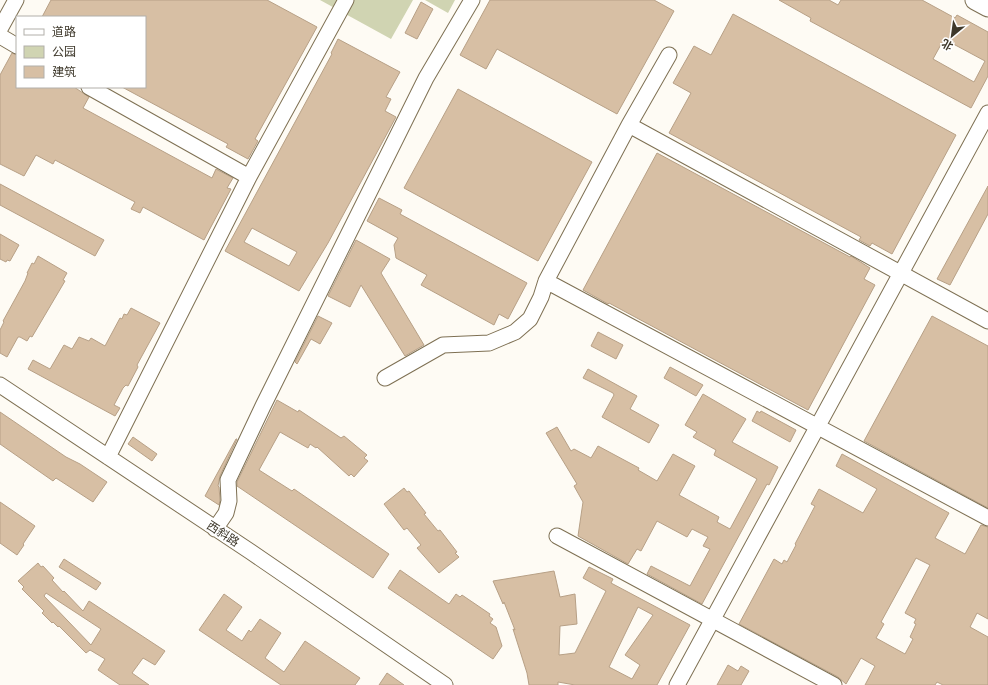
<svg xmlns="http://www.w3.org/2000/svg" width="988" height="685" font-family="'Varela Round','Noto Sans SC',sans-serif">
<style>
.green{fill:#d0d4b2}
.building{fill:#d7bfa4;stroke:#b7a086;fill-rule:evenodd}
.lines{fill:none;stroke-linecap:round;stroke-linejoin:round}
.minor-casing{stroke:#7e7053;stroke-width:17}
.major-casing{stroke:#7e7053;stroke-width:21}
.minor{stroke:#fff;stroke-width:15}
.major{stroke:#fff;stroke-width:19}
.labels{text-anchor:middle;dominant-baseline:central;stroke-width:3.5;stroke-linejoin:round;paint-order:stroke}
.street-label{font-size:12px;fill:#3e382b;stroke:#fff}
</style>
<rect width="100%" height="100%" fill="#fefbf4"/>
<path class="green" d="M320 0H413L391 39Z
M425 0H455L448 13Z"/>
<path class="building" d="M51 0H267L317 27 255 139 258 141 248 159 226 147 228 144 122 87H145V17H42Z
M490 0H654L674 11 617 114 497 49 486 69 460 55Z
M779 0H829L838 5 841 0H922L955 18 957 15 988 32V76L971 108 810 21 811 18ZM944 39 985 61 974 82 933 59Z
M421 2 433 9 417 39 405 33Z
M733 14 956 135 892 254 872 243 870 246 859 240 861 237 669 133 691 93 673 83 694 46 711 55Z
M338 39 400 72 386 97 391 99 385 111 396 117 328 243 299 291 225 251 332 54 331 53ZM252 228 297 252 289 266 244 242Z
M12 53 17 55V87H74L89 97 83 108 212 178 216 169 233 178 227 188 231 189 204 240 143 207 140 213 131 209 135 202 55 160 53 164 36 155 24 176 0 164V75Z
M458 89 592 162 538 261 404 188Z
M657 153 850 257 851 256 870 268 864 279 875 285 808 410 609 303 608 304 583 290Z
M0 184 104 240 95 256 0 205Z
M988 186V214L950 285 937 279Z
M379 198 402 210 400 214 527 283 508 319 499 314 494 325 421 285 427 275 396 258 394 245 398 238 367 221Z
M0 234 19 245 10 261 7 260 6 262 0 259Z
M356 240 390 259 381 273 424 345 405 356 361 285 350 307 328 296Z
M38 256 67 273 63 280 65 281 32 337 30 336 27 341 20 337H18L7 357 0 353V330L4 322 3 321 25 281 28 273H27L32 263 34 264Z
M131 308 160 323 137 365 138 367 128 386 126 385 123 388 114 405 120 408 115 416 28 369 33 360 50 369 64 345 72 349 79 337 89 341 91 338 105 346 120 318 122 319 124 314 127 315Z
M318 316 332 323 320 344 311 339 297 364 295 362Z
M932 316 988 346V508L864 441Z
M598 332 623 345 616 359 591 346Z
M670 367 703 385 696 396 664 378Z
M588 369 637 396 630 409 659 425 649 443 602 417 614 395 613 393 583 378Z
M703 394 746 419 732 442 778 467 769 485 767 484 702 604 647 574 651 566 690 586 710 549 703 546 708 537 692 529 687 537 657 521 641 551 637 549 628 564 578 536 583 502 574 486 577 484 546 433 557 427 571 451 574 449 591 458 598 446 639 468 638 470 657 481 673 454 695 466 679 495 719 517 717 522 730 529 757 479 714 455 716 450 693 437 697 432 685 425Z
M277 400 298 412 299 410 341 438 344 436 367 455 364 458 368 461 354 477 351 474 349 476 317 447 316 448 310 444 308 448 280 432 259 470 292 491 294 489 389 554 373 578 237 486V482Z
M757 411 760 413 761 411 796 430 790 442 752 421Z
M0 412 66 457 80 464 107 482 93 502 56 478 53 481 0 444Z
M133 437 157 454 152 461 128 444Z
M236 439H237L220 476 218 486 219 487 220 500 219 505 205 496Z
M842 454 949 513 935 538 965 554 981 525 988 527V619L977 613 970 627 988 637V685H943L937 682 935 685H865L875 666 861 658 846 684 838 677 739 624 774 559 782 564 784 560 787 562 796 545 795 544 815 506 811 504 819 489 863 513 877 489 836 466ZM916 558 930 565 905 613 916 619 914 623 916 624 910 637 913 639 905 654 876 638 884 624 881 622Z
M404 488 407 492 409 491 426 513 424 514 438 531 440 530 457 552 455 553 459 557 439 573 417 548 421 545 407 528 404 530 384 504Z
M0 502 35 526 23 544 24 545 17 555 0 543Z
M64 559 101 583 96 590 59 567Z
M38 563 41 567 43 566 54 578 52 580 63 592 64 591 83 611 89 601 165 651 155 665 143 658 132 673 149 685H120L98 670 105 659 90 650 86 653 59 626 58 627 53 622 52 623 42 613 44 611 22 589 24 587 18 581ZM46 593 101 629 91 645 44 596Z
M589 567 613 579 611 583 690 625 657 685H575L558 682V685H529L527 673 513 629 515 630 504 602 503 604 493 581 554 571 560 597 575 594 577 624 560 626 559 655 575 653 606 591 583 578ZM638 607 653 615 625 655 640 665 632 679 609 667Z
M400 570 449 604 456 594 460 597 462 595 490 614 489 616 493 619 490 623 496 627 502 646 493 659 388 588Z
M224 594 242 607 226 630 242 641 249 630 251 632 260 619 281 633 265 658 284 672 305 641 360 678 355 685H281L199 630Z
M728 665 738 671 741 666 749 671 741 685H717Z
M387 673 404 685H379Z"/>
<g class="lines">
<defs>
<path id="minor" d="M0 29 16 0
M0 36 17 46
M89 87 249 177
M629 125 988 321
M546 281 988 518
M385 378 443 345 489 343 515 332 530 319 541 297 546 281 629 125 669 55
M0 385 251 552 445 685
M108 457 249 177 346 0
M215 529 226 513 229 501 228 480 263 406 426 78 472 0
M557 536 834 685
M677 685 988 113"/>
<path id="major" d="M975 0 988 7"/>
</defs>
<use href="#minor" class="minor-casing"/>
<use href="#major" class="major-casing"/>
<use href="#minor" class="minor"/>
<use href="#major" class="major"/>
</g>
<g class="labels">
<g class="street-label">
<text transform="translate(223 534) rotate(33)">西斜路</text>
</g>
</g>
<rect x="16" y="16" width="130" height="72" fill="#ffffff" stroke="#b2afaa"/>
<rect x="24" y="29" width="20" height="6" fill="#ffffff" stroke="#b2afaa"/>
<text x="52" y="36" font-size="12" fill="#3e382b">道路</text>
<rect x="24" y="46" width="20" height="12" fill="#d0d4b2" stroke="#b2afaa"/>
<text x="52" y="56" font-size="12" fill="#3e382b">公园</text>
<rect x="24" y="66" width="20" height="12" fill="#d7bfa4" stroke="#b2afaa"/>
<text x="52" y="76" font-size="12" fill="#3e382b">建筑</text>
<g transform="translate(952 36) rotate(209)" stroke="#ffffff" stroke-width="3" paint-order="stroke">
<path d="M0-3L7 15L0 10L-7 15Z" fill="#3e382b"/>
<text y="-6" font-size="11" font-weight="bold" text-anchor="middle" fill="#3e382b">北</text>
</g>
</svg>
